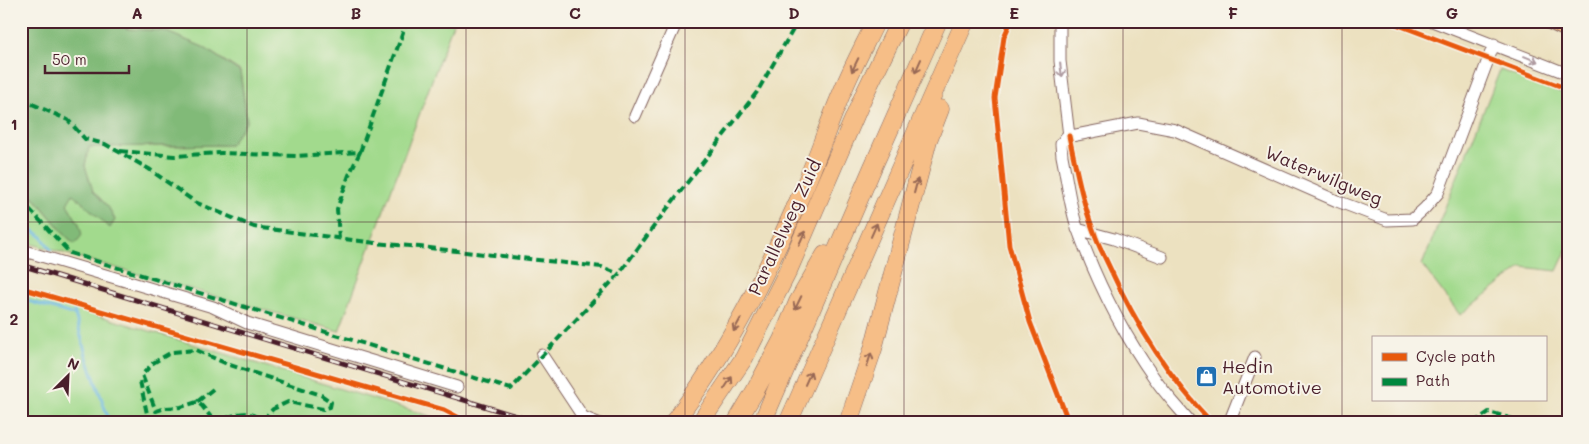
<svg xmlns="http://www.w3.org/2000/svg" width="1589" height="444" font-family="Mali,sans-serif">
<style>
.green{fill:#a2da8d;stroke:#767c5c}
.forest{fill:#81ba78;stroke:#666c52}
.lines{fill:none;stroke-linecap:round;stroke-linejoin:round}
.stream{stroke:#67b7e1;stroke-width:3}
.minor-casing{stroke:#83635f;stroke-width:13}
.major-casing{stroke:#83635f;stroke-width:17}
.highway-casing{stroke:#83635f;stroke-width:19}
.minor{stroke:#fff;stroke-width:11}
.major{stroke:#f6be87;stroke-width:15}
.highway{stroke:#f6be87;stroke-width:18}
.rail-casing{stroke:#4a1f2b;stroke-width:5}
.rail{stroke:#f7f3e8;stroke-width:3;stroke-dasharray:9;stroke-linecap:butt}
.quiet{stroke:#00873e;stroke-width:4;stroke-dasharray:8 4;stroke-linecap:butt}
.cycleway-casing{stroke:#f7f3e8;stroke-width:8}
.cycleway{stroke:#e8590c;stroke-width:5}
.oneway{stroke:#ae9aa0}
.oneway2{stroke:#976754}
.grid{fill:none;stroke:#4a1f2b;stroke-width:1;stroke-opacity:0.55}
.labels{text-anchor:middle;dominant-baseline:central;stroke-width:4;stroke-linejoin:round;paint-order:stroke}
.street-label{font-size:18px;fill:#4a1f2b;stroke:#f7f3e8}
.poi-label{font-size:18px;fill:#4a1f2b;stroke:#f7f3e8;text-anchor:start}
.neatline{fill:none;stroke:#4a1f2b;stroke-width:2}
.grid-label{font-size:16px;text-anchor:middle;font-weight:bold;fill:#4a1f2b}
</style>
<rect width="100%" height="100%" fill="#f7f3e8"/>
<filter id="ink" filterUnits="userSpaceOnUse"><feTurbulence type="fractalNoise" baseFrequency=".02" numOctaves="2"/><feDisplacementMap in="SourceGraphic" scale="10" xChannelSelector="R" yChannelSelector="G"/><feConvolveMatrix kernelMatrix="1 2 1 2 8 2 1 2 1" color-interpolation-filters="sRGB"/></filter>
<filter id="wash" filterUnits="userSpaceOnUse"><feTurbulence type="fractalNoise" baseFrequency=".0096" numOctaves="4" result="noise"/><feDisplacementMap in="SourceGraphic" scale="20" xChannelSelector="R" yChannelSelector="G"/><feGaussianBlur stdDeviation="1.12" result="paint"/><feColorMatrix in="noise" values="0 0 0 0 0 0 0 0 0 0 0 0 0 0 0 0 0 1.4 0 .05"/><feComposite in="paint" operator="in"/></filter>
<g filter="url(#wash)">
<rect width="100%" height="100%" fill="#ece1c0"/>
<path class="green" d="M110 21H454L339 331 21 241V182L66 236 75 244 79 224 67 204 73 193 109 227 115 220 109 208 93 191 85 166 89 147 230 145 247 121 240 71 203 47 164 31 128 29Z
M1500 70 1568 95V247L1557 271 1522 267 1460 315 1422 265Z
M21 292 433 417 449 423H21Z"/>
<path class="forest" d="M21 21H110L128 29 164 31 203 47 240 72 247 121 230 145 89 147 85 166 93 191 109 208 115 220 110 228 73 194 67 204 79 224 82 235 75 244 66 236 21 181Z"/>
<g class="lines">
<path class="stream" d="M21 216 27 226 42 237 51 250
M21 299 75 315
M74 310 86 355 110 423"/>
</g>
</g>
<g filter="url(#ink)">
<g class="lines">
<defs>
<path id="minor" d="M1060 21V61L1069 136
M1432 21 1568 74
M635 116 677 21
M1077 229 1114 239 1162 257
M21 250 213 307 247 323 457 387
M542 355 583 417 598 423
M1191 423C1179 408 1165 394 1155 379 1123 334 1097 282 1078 230 1070 208 1067 180 1062 156L1061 144 1066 137 1138 123 1175 130 1337 201 1387 220 1413 219 1425 208 1438 193 1494 44
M1229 423 1255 357"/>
<path id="major" d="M1549 21 1568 30"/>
<path id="highway" d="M673 423C728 352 768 270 804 188 818 156 829 122 843 90 853 66 865 44 876 21
M700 423 744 358 788 271 864 95 900 21
M736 423 755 391 782 340 798 302 825 255
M762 423 872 169 938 21
M788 423 965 21
M848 423 873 349 928 140 940 109"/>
</defs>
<use href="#minor" class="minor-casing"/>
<use href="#major" class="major-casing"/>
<use href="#highway" class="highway-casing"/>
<use href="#minor" class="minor"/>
<use href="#major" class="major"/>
<use href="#highway" class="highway"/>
<defs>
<path id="rail" d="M21 265 539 423"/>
</defs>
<use href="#rail" class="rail-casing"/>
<use href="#rail" class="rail"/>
<path class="quiet" d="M21 99 68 120 85 139 105 144 149 169 195 202 254 227 375 243 420 247 602 267 619 274
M120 151 174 156 221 153 296 156 360 152 349 175 337 209 339 239
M360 152 407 21
M21 200 70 253 511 389 619 274 660 218 757 92 798 21
M140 381 149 423
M213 389 197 402 202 406 215 422C236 416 246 405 264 423
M197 402 181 407 165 408 156 411 142 375 153 363 172 352 196 350 227 364 321 395 331 402 330 407 323 409 288 402 273 409 268 414 264 423
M1473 423 1489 412 1527 423"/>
<defs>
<path id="cycleway" d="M1011 21 1004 37 995 98 1009 245 1030 322 1069 423
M1388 21 1568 89
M1069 136C1076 168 1082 201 1094 232 1097 243 1103 253 1108 264 1134 321 1168 377 1212 423
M21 288 444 410 469 423"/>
</defs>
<use href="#cycleway" class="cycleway-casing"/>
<use href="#cycleway" class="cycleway"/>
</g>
<defs><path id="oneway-shaft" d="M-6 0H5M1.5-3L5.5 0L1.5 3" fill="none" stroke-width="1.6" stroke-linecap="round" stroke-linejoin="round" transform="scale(1.25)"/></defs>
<g class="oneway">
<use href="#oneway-shaft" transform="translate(1531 59) rotate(22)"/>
<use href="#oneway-shaft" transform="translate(1061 70) rotate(83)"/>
</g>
<g class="oneway2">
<use href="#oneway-shaft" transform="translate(855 65) rotate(116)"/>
<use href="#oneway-shaft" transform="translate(918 66) rotate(114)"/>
<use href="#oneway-shaft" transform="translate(916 186) rotate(-75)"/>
<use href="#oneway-shaft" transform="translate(874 230) rotate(-66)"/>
<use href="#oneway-shaft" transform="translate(802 238) rotate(-66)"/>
<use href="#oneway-shaft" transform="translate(798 303) rotate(116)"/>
<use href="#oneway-shaft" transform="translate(737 325) rotate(119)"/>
<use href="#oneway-shaft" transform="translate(869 360) rotate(-72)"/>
<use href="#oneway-shaft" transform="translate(808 378) rotate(-66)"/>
<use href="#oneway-shaft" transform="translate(728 383) rotate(-57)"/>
</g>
</g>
<path class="grid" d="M247 21V423M466 21V423M685 21V423M904 21V423M1123 21V423M1342 21V423M21 222H1568"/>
<defs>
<symbol id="shop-square" viewBox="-11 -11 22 22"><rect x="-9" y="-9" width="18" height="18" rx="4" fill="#1f6fb2" stroke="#f7f3e8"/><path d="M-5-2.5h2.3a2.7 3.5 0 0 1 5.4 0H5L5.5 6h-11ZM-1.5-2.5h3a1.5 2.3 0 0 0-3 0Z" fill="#fff"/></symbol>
</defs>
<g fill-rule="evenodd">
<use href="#shop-square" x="1194" y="364" width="25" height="25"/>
</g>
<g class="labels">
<g class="street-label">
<text transform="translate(1324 175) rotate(23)">Waterwilgweg</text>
<text transform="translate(784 227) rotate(-65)">Parallelweg Zuid</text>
</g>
<g class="poi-label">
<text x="1222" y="366">Hedin<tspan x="1222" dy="21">Automotive</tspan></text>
</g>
</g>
<rect width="1589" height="444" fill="none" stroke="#f7f3e8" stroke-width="55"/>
<rect x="1372" y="336" width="175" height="65" fill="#f7f3e8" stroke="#b29e9c"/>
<rect x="1382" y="353" width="25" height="8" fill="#e8590c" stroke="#b29e9c"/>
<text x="1416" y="362" font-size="15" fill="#4a1f2b">Cycle path</text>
<rect x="1382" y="378" width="25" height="8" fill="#00873e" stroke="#b29e9c"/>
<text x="1416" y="386" font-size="15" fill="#4a1f2b">Path</text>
<g transform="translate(68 376) rotate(24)" stroke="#f7f3e8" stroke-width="4" paint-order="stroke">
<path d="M0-4L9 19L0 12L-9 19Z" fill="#4a1f2b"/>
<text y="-8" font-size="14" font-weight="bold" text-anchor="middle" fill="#4a1f2b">N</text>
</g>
<path d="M45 65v8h84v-8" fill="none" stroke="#4a1f2b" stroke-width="2.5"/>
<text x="52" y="65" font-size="15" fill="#4a1f2b" stroke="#f7f3e8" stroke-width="4" paint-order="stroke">50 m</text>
<rect x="28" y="28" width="1534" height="388" class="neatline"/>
<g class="grid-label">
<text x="137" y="19">A</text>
<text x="356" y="19">B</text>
<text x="575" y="19">C</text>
<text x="794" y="19">D</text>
<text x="1014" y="19">E</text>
<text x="1233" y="19">F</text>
<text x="1452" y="19">G</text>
<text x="14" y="130">1</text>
<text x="14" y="325">2</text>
</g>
</svg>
